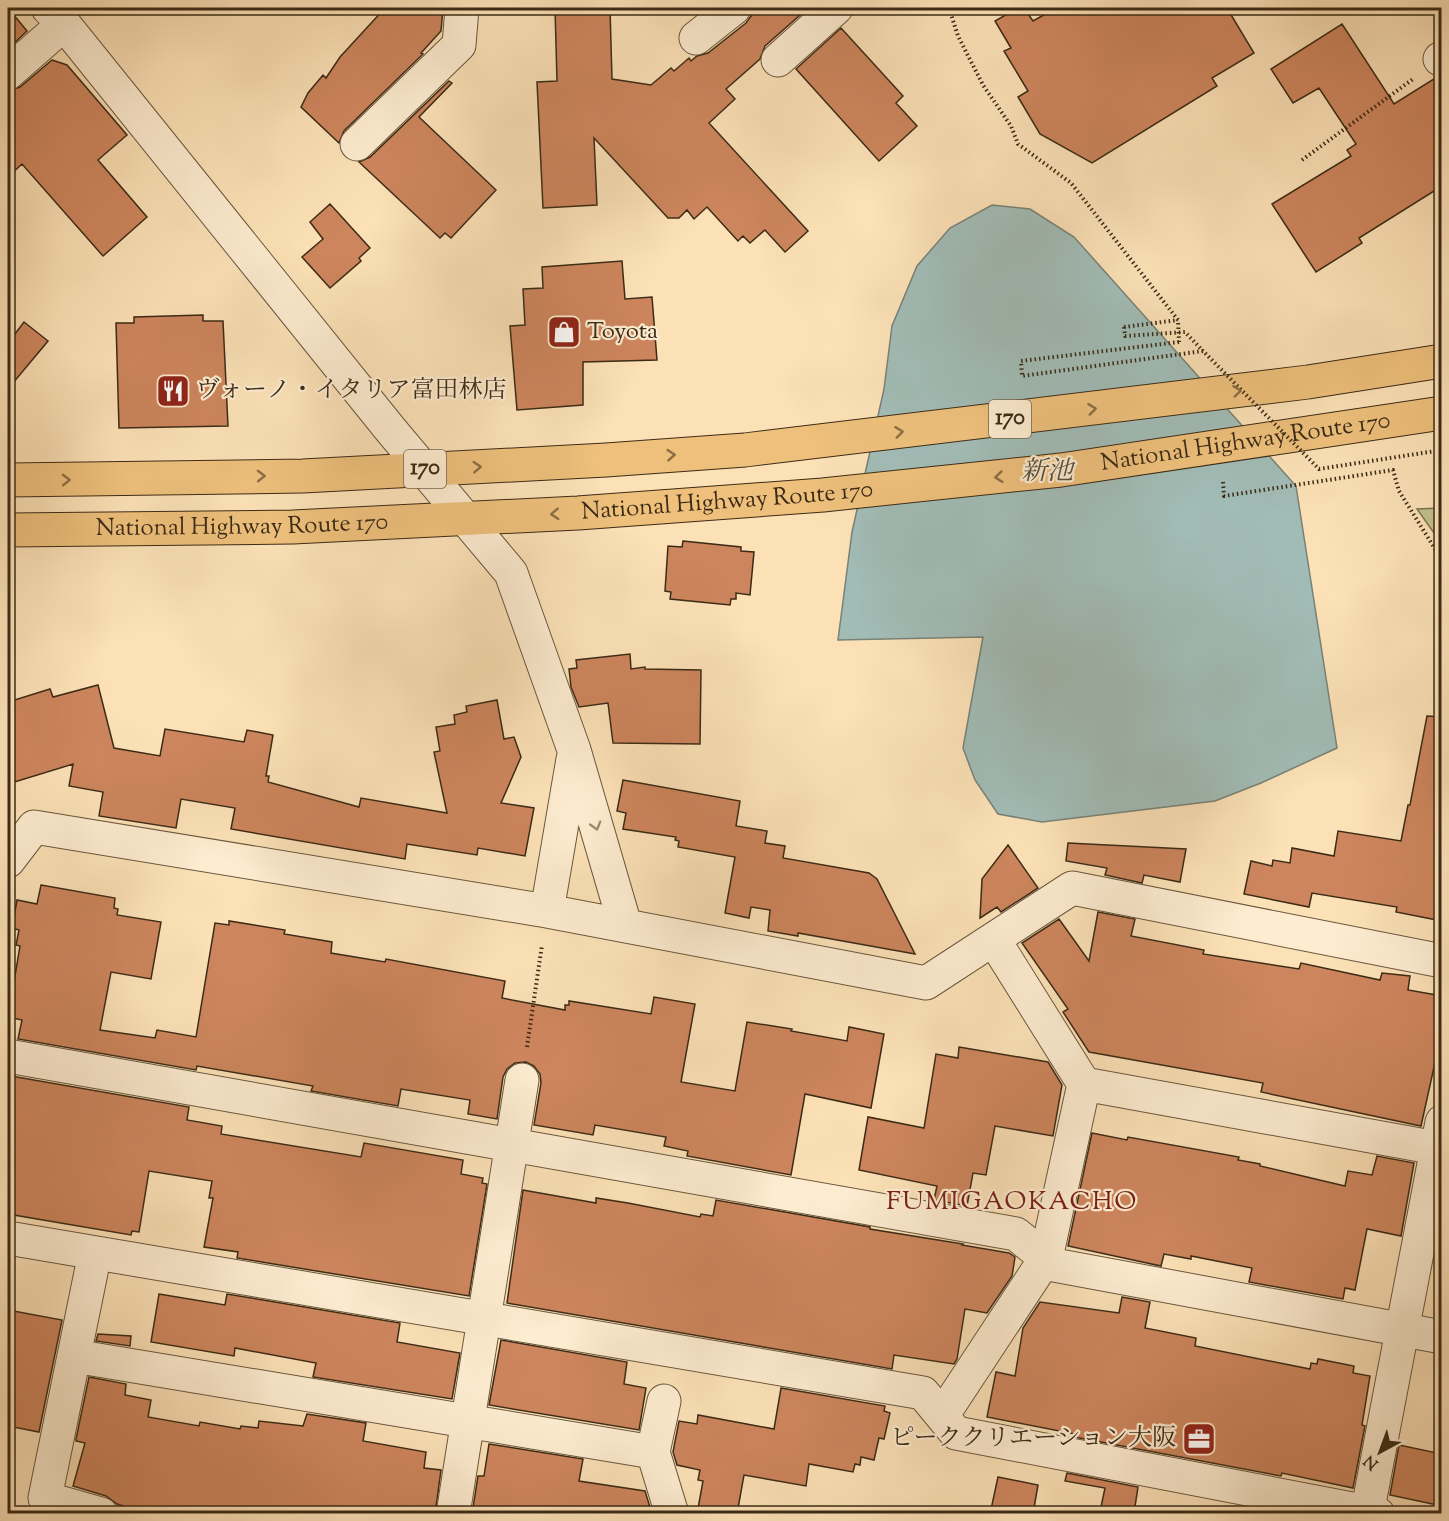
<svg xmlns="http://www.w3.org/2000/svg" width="1449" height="1521" font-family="'Sorts Mill Goudy','Noto Serif JP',serif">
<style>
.green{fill:#c2c28d;stroke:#7e7652;stroke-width:1.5}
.water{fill:#a1bcb6;stroke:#788276;stroke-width:1.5}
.building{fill:#cd855d;stroke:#3b2b16;stroke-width:1.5}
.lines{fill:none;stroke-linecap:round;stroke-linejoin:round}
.minor-casing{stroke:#6b583e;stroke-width:35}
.highway-casing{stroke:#3b2b16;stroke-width:35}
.path{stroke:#3b2b16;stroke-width:4;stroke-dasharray:1.5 3;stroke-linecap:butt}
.minor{stroke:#fdecd0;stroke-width:33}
.highway{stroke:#eec07c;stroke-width:33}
.path-bridge{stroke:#3b2b16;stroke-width:4;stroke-dasharray:1.5 3;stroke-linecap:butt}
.oneway{stroke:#8c6e44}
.oneway2{stroke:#9c8c73}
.labels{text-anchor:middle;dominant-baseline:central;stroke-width:4.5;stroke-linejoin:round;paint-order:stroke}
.shield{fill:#fdecd0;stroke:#75654e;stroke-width:1.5}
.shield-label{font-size:22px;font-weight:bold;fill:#3b2b16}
.poi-label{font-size:24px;fill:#3b2b16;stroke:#fdecd0;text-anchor:start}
.street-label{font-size:24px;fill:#3b2b16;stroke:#fdecd0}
.water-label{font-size:26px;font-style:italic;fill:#544f3e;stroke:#fdecd0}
.neighbourhood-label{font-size:26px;letter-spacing:1.5px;fill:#7a1f14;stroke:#fdecd0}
</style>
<rect width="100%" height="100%" fill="#fce1b7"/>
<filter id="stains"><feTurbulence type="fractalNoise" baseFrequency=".00333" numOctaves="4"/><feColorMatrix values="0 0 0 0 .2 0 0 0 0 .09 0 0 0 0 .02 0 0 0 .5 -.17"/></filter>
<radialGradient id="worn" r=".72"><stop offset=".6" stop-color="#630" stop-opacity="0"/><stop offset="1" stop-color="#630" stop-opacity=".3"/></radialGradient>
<path class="green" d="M1441 508H1442L1441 543 1417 509Z"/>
<path class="water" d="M992 205 1030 209 1074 237 1296 486 1337 748 1261 783 1215 801 1042 822 998 814 975 780 963 748 983 637 838 640 852 532 884 389 892 326 917 266 950 228Z"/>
<path class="building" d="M8 8 27 31 8 49Z
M385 8H443L441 31 421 53 423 54 344 131 339 143 301 107 308 93 323 75 326 78 340 57Z
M555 8H610L612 79 651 85 671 68 674 71 689 58 691 61 697 56 708 53 746 23 757 8H808L765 46 760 59 726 89 735 99 709 123 808 231 785 252 765 230 750 243 743 236 738 241 707 207 694 219 687 210 679 218H668L594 138 597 205 543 208 537 82 557 81Z
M1018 8H1024L1033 21 1056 8H1227L1254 53 1212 78 1217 86 1092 163 1040 134 1018 97 1028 91 1004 51 1011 48 995 21Z
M1342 24 1394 104 1437 77H1442V186L1359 238 1362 243 1316 272 1272 204 1351 156 1347 150 1356 144 1319 88 1293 103 1271 69Z
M841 28 903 96 896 103 917 126 879 161 796 69Z
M52 60 67 65 127 135 98 160 147 217 103 256 22 164 8 177V91L20 87Z
M449 81 452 83 419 117 496 190 451 238 445 233 440 238 359 162 370 157Z
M330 204 370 248 359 258 361 261 330 288 302 257 323 239 310 222Z
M622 261 625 299 652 297 657 360 583 362V405L517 410 510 326 525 325 523 289 543 288 542 267Z
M203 315V321H223L228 426 119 428 116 323H134V317Z
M24 322 48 341 8 389V343Z
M683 541 741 547V551L754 552 750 595 736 593V599H731L730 605 670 599 671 592 665 591 668 546 682 547Z
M630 654 631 669 645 667V669L701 670 700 744 613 743 608 703 579 707 571 687 569 669 577 668 576 660Z
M98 685 114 748 160 756 165 729 244 742 247 730 273 735 266 776H269L268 782 359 807 361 798 447 813 434 752 440 751 436 727 455 724 454 715 467 712 466 706 497 700 504 739 514 737 521 757 501 803 534 808 525 856 478 848 477 855 407 844 405 859 231 829 235 808 181 799 176 828 99 816 103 792 69 786 73 764 8 784V702L50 689 53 697Z
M1427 716 1442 717V921L1396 912 1397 907 1312 893 1309 907 1244 894 1251 861 1272 866 1273 860 1290 863 1292 848 1334 856 1338 831 1401 841 1408 805H1410Z
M623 780 740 801 736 826 767 831 765 843 785 846 783 858 869 873 877 879 915 954 798 933V936L768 931 770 910 751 907 749 918 725 913 735 857 678 847 679 841 675 840 676 837 623 829 626 813 617 811Z
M1068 843 1186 849 1180 882 1144 875 1142 883 1105 875 1107 868 1066 861Z
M1008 845 1038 888 1001 912 997 907 980 918 982 879Z
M41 885 115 898 114 908 118 909 117 915 161 922 151 979 111 972 100 1030 155 1038 157 1030 196 1037 215 923 229 925V921L285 930 284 934 332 942 331 953 385 962 386 959 505 981 502 998 565 1010V1005H569V1001L651 1014 654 997 695 1004 681 1082 735 1091 747 1022 792 1029 791 1031 847 1041 849 1027 884 1034 871 1108 805 1094 791 1175 687 1156 688 1151 664 1146 666 1137 595 1125 593 1135 534 1125 541 1083 540 1074 534 1066 526 1062 515 1063 507 1069 503 1077 497 1119 468 1114 470 1100 401 1089 398 1106 311 1091 313 1086 197 1066 196 1070 18 1039 22 1020 8 1017 20 946 16 945 19 930 12 928 17 900 37 904Z
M1098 912 1135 919 1131 936 1204 950 1203 954 1299 969 1301 963 1380 980 1382 973 1410 976 1408 990 1442 996V1031L1421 1126 1261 1092 1263 1083 1089 1052 1063 1012 1068 1009 1022 943 1059 919 1089 961Z
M959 1047 1048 1062 1062 1085 1053 1136 995 1126 986 1175 973 1173 967 1206 934 1200 937 1186 859 1170 868 1117 924 1128 936 1054 958 1058Z
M11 1076 189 1107 187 1120 222 1126 221 1134 361 1157 364 1143 463 1160 461 1174 483 1178 482 1183 487 1184 469 1296 237 1258 238 1252 204 1247 213 1198H209L212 1181 149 1171 139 1232 132 1231 131 1235 8 1214V1092Z
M1092 1133 1127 1140 1128 1137 1239 1157 1238 1160 1260 1164V1166L1345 1186 1348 1171 1372 1175 1377 1156 1414 1163 1401 1236 1367 1229 1355 1290 1345 1288 1343 1299 1249 1282 1252 1268 1191 1256V1259L1164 1254 1161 1266 1068 1246Z
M523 1190 596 1203V1198L628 1203 700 1217 701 1214 713 1216 716 1200 870 1227V1229L963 1244 962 1245 1009 1253 1015 1257 1012 1276 987 1313 965 1309 957 1359 954 1364 894 1355 892 1369 507 1303Z
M159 1294 225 1305 227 1294 400 1323 397 1342 460 1353 452 1399 313 1377 316 1363 235 1348 234 1356 151 1342Z
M1122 1297 1150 1302 1145 1328 1196 1338 1195 1346 1310 1369 1311 1363 1317 1364 1318 1359 1354 1366 1353 1373 1370 1376 1362 1425 1365 1426 1353 1488 1282 1473 1281 1476 1074 1437 1075 1434 987 1417 996 1372 1015 1376 1023 1328 1040 1302 1119 1313Z
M8 1310 62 1320 39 1432 8 1426Z
M98 1334 131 1336 130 1346 96 1341Z
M501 1340 627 1362 624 1384 646 1388 639 1430 489 1405Z
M89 1377 126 1384 125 1395 151 1400 148 1417 199 1426 200 1422 240 1429 241 1426 258 1428 259 1421 303 1426 307 1414 366 1423 363 1441 426 1452 424 1468 441 1470 435 1514H150L117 1504 106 1496 73 1486 85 1443 76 1441V1439Z
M781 1388 885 1406 884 1411 890 1413 884 1439 879 1438 874 1460 861 1457 860 1465 855 1464 853 1472 809 1464 806 1486 744 1475 737 1514H697L703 1481 698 1480 700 1470 677 1465 673 1452 679 1421 697 1424 698 1415 774 1429Z
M489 1444 583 1459 579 1481 645 1491 652 1514H472L478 1476H484Z
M1399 1445 1442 1454V1506L1390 1495Z
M1067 1473 1138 1487 1134 1513 1101 1507 1105 1488 1065 1481Z
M998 1477 1038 1485 1033 1514H990Z"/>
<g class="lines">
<defs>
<path id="minor" d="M48 8 64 24 390 429 511 573 574 750 625 925
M696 38 734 8
M1440 59 1442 58
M778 60 836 8
M8 73 64 24
M357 144 459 45 462 8
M8 861 34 827 547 911 926 983 1072 888 1442 961
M547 911 573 759
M8 1056 1016 1234 1054 1265 1442 1337
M1084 1084 1442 1149
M8 1238 923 1393 956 1433 1378 1514
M95 1253 45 1498 101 1514
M74 1356 653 1452
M664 1401 653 1452 672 1514
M942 1416 1046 1258 1084 1084 994 940
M453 1514 522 1080
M1367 1514 1442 1122"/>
<g id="highway">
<path d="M8 480 303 476 606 460 745 450 1308 382 1442 361"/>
<path id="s1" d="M8 530 293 527 578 513 823 495 1061 470 1442 413"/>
</g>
</defs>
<use href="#minor" class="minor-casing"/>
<use href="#highway" class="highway-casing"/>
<path class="path" d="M949 8 958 36 983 85 1011 126 1018 144 1071 183 1178 320 1179 342
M1302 160 1413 79
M1124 327 1178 320
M1223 482 1224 496 1393 470 1399 491 1442 560
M527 1047 542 945"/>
<use href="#minor" class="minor"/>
<use href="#highway" class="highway"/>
<path class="path-bridge" d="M1124 327 1125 336 1185 332 1203 351
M1179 342 1021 361 1022 376 1203 351 1319 469 1442 450"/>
</g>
<defs><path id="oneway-chevron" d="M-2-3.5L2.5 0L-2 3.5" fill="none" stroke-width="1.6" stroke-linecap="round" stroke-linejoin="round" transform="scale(1.5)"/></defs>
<g class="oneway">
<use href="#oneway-chevron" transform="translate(1237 391) rotate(-7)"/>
<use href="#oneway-chevron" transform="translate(1092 409) rotate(-7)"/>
<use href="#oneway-chevron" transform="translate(899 432) rotate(-7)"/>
<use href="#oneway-chevron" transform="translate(671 455) rotate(-4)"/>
<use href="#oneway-chevron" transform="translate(477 467) rotate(-3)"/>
<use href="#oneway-chevron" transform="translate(261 476) rotate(-1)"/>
<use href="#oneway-chevron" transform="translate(999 477) rotate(174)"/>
<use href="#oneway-chevron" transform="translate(66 480) rotate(-1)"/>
<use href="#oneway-chevron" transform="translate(555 514) rotate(177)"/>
</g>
<use class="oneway2" href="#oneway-chevron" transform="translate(596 826) rotate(74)"/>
<defs>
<symbol id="shop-square" viewBox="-11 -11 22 22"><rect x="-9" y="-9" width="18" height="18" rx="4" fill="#8f2418" stroke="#fdecd0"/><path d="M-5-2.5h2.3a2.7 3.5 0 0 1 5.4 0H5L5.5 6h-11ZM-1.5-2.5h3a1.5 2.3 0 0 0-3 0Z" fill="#fff"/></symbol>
<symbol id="restaurant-square" viewBox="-11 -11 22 22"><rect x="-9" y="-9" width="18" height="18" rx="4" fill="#8f2418" stroke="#fdecd0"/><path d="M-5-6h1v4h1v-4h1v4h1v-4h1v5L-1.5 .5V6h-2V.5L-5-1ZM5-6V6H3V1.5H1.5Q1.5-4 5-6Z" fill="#fff"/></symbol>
<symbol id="office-square" viewBox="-11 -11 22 22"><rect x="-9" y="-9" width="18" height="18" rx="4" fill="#8f2418" stroke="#fdecd0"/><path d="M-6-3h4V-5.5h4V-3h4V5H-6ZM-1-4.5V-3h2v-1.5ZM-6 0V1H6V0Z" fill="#fff"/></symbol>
</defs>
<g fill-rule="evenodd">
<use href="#shop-square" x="545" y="313" width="38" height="38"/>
<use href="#restaurant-square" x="154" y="372" width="38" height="38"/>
<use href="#office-square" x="1180" y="1420" width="38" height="38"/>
</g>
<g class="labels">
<g class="shield">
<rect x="989" y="400" width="42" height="38" rx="4.5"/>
<rect x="404" y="450" width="42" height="38" rx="4.5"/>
</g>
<g class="shield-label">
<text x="1010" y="419">170</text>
<text x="425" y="469">170</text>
</g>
<g class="poi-label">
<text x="587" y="332">Toyota</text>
<text x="196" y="391">ヴォーノ・イタリア富田林店</text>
<text x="1176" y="1439" text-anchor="end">ピーククリエーション大阪</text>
</g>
<g class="street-label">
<text stroke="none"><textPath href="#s1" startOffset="1242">National Highway Route 170</textPath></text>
<text stroke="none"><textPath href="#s1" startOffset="720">National Highway Route 170</textPath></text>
<text stroke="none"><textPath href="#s1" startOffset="234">National Highway Route 170</textPath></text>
</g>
<g class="water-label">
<text x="1047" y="472">新池</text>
</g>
<g class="neighbourhood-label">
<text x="1012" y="1202">FUMIGAOKACHO</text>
</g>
</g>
<rect width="1449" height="1521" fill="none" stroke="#fce1b7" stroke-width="30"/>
<rect x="9" y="9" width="1431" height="1503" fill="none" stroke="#3b2b16" stroke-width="3"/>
<rect x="15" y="15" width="1419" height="1491" fill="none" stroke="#3b2b16" stroke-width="1.5"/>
<g transform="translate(1380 1452) rotate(221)" stroke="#fdecd0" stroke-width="4.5" paint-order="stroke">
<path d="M0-4.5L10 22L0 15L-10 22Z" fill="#3b2b16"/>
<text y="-9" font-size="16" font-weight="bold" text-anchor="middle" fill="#3b2b16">N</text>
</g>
<rect width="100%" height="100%" filter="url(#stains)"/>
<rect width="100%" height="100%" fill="url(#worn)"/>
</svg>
